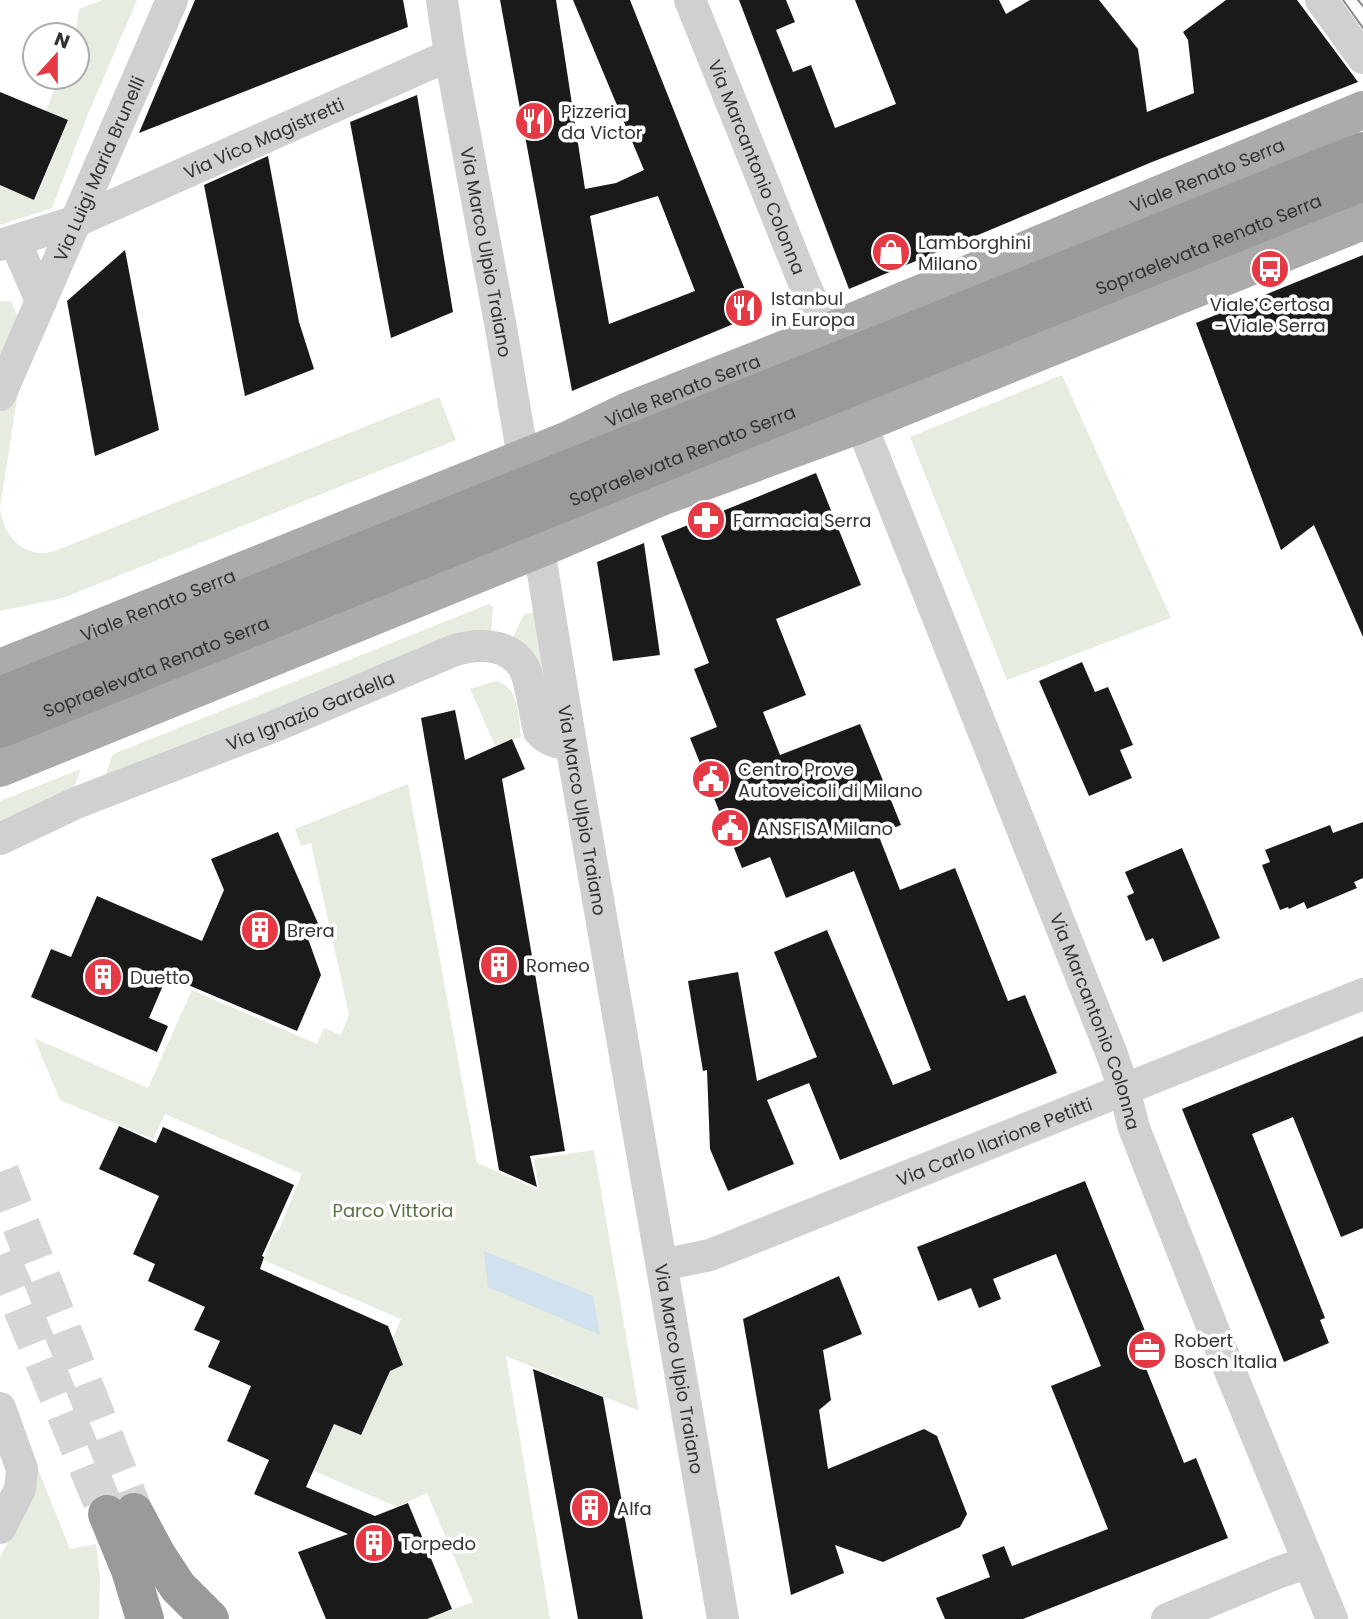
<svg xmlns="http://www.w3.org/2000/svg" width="1363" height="1619" font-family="Poppins,sans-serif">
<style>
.green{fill:#e6ecdf}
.water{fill:#cfe2ee}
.building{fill:#1a1a1a;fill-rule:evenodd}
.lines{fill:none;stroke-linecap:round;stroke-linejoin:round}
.highway-tunnel{stroke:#d6d6d6;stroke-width:38;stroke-dasharray:38 19;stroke-linecap:butt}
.minor{stroke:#d0d0d0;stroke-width:32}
.major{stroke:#ababab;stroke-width:38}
.highway{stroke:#9a9a9a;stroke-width:38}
.tram{stroke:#888;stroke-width:2}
.highway-bridge{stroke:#9a9a9a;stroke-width:38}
.labels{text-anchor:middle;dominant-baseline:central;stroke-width:7;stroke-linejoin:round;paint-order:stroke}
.poi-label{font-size:18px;fill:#333;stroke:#fff;text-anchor:start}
.street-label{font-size:18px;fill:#333;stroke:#fff}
.park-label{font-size:18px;fill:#56703f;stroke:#fff}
</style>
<rect width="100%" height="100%" fill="#fff"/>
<path class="green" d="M103 0H137L88 114 52 208 0 225V185L35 200 68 121 46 111 59 77H77V35H75L79 9Z
M0 301H11L24 331 21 373 0 507Z
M1062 375 1171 618 1007 680 910 437Z
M439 397 456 440 63 598 0 611V509C3 530 15 549 38 553 43 554 50 552 55 551Z
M489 604 493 607 491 633 105 777 113 754Z
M535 613 553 724 512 640 524 614Z
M497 681C520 689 518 716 521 737L495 746 470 689 489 683Z
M81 769 73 790 0 824V801Z
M408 784 477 1163 539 1190 534 1159 594 1150 639 1411 506 1356 550 1619H427L473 1602 427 1493 397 1507 314 1471 334 1424 361 1435 355 1384 403 1365 393 1338 401 1319 263 1260 273 1236 279 1230 302 1174 165 1114 153 1139 60 1100 34 1038 148 1088 192 990 317 1044 324 1028 341 1035 349 1015 311 843 301 846 295 829Z
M30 1449 70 1549 96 1544 100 1579 99 1619H0V1557L13 1533Z"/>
<path class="water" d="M484 1251 593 1296 600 1335 488 1287Z"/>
<path class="building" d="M195 0H403L408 27 139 133Z
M500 0H556L585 189 616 183 644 170 573 0H630L755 315 572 391ZM658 196 695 291 609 324 590 216Z
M739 0H786L795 22 776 30 793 72 811 65 835 128 896 104 855 0H999L1006 14 1030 0H1099L1138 49 1147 112 1194 93 1188 40 1183 32 1226 0H1297L1358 82 1152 162 849 289Z
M0 92 68 120 34 200 0 185Z
M417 95 453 312 391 338 350 122Z
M268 156 299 322 314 369 245 396 204 185Z
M125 250 159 430 95 456 67 301Z
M1363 255V637L1314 525 1281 550 1196 323Z
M816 473 861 585 776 619 806 695 763 712 780 755 860 724 901 825 878 834 900 890 955 868 1008 1001 1025 995 1057 1073 840 1160 809 1083 767 1100 794 1164 728 1191 710 1149 707 1070 703 1071 688 981 738 972 757 1081 817 1057 774 952 827 930 893 1085 931 1070 854 871 786 898 770 857 742 868 690 738 717 727 694 669 709 663 661 536Z
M644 543 660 655 613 661 597 562Z
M1082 662 1095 692 1108 687 1133 745 1120 750 1132 778 1089 796 1039 681Z
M455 710 465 760 512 739 525 769 502 779 565 1151 530 1156 537 1187 499 1170 421 718Z
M1363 822V878L1354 882 1357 888 1307 909 1304 902 1289 909 1288 907 1280 910 1262 865 1270 862 1265 850 1330 825 1333 833Z
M278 832 320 928 306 933 321 975 297 1031 167 976 149 1018 168 1026 157 1052 31 997 51 949 71 957 97 896 202 941 224 890 211 859Z
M1182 848 1220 938 1163 962 1153 938 1146 941 1127 896 1134 893 1125 872Z
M1363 1036V1228L1341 1237 1293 1117 1252 1134 1325 1318 1320 1320 1329 1343 1284 1362 1182 1109Z
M119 1126 156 1143 163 1127 294 1185 262 1256 264 1257 260 1269 388 1326 403 1365 390 1371 361 1435 334 1424 306 1487 375 1516 408 1503 452 1609 427 1619H326L298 1552 348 1534 254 1494 269 1460 227 1441 251 1386 208 1367 220 1341 194 1330 205 1307 148 1281 155 1264 133 1254 159 1196 99 1169Z
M1085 1181 1151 1346 1139 1351 1184 1463 1196 1458 1228 1538 1023 1619H945L936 1598 990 1577 982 1555 1004 1546 1012 1566 1108 1529 1051 1386 1101 1366 1056 1254 993 1279 1001 1299 979 1308 971 1288 938 1301 917 1247Z
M839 1276 862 1334 823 1350 831 1400 819 1410 828 1469 924 1429 937 1436 967 1514 960 1527 883 1562 835 1545 844 1573 791 1595 743 1319Z
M533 1369 603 1397 643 1619H578Z"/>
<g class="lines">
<path class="highway-tunnel" d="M0 1172 134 1512
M0 1255 107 1514"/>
<g class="minor">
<path id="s1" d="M442 0 450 55 501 328 527 481"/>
<path id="s2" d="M690 0 804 283 826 333"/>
<path d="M1321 0 1363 58"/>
<path d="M15 241 41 301"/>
<path id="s3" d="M0 245 77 221 450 55"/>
<path id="s4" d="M0 395 172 0"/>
<path id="s5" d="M861 424 1111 1052 1124 1089 1134 1128 1219 1344 1332 1619"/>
<path id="s6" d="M535 525 571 744 723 1619"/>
<path id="s7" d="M0 839 76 803 280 724 455 650C480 643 512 643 525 670 531 683 535 715 539 731 548 741 557 743 571 744"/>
<path id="s8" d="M662 1265 710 1255 1363 994"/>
<path d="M0 1408 22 1469 20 1489 0 1528"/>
<path d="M1167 1619 1277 1573 1309 1562"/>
</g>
<g class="major">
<path id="s9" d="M0 668 489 472 566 441 626 412 826 333 1363 110"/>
<path d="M0 768 539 549 661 497 861 424 1363 221"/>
</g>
<path class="highway" d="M134 1512 157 1555 178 1587 210 1619
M107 1514 130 1570 145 1619"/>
<path class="tram" d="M1343 0 1363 28
M1358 0 1363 6"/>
<g class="highway-bridge">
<path d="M0 696 1363 151"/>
<path id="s10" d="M0 729 1363 182"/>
</g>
</g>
<defs>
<symbol id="restaurant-disc" viewBox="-11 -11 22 22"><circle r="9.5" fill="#e63946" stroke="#fff"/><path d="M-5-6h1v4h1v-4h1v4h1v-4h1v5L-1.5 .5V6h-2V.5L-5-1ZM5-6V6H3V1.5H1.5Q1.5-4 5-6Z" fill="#fff"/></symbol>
<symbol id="shop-disc" viewBox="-11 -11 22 22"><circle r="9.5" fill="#e63946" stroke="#fff"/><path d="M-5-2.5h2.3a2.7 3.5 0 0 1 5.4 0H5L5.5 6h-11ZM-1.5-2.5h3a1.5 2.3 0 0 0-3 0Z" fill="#fff"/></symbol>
<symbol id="bus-disc" viewBox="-11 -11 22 22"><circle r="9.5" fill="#e63946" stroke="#fff"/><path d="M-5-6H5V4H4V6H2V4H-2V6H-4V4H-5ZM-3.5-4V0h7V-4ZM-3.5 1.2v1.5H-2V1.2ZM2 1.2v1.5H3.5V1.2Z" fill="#fff"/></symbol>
<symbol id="pharmacy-disc" viewBox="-11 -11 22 22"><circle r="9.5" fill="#e63946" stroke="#fff"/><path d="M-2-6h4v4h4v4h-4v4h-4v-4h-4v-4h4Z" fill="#fff"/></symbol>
<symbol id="civic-disc" viewBox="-11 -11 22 22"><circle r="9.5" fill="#e63946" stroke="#fff"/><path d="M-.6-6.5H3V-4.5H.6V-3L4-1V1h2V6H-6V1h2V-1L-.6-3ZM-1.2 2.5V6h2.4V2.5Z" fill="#fff"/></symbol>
<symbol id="building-disc" viewBox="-11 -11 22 22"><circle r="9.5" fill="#e63946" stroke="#fff"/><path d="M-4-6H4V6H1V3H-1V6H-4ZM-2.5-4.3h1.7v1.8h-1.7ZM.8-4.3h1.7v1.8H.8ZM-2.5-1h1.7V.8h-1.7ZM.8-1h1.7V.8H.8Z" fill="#fff"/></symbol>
<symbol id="office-disc" viewBox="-11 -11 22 22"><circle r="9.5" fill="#e63946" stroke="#fff"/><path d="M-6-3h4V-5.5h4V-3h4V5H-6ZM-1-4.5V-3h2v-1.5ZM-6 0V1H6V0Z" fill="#fff"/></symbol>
</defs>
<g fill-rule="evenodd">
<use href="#restaurant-disc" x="512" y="99" width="44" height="44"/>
<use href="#shop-disc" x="869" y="230" width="44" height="44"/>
<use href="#bus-disc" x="1248" y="247" width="44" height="44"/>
<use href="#restaurant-disc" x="722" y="286" width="44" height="44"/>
<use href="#pharmacy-disc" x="684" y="498" width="44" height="44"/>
<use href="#civic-disc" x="689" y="757" width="44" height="44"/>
<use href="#civic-disc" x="708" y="806" width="44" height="44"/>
<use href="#building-disc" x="238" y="908" width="44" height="44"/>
<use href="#building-disc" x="477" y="943" width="44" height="44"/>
<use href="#building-disc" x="81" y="955" width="44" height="44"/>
<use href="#office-disc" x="1125" y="1328" width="44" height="44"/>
<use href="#building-disc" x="568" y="1486" width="44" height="44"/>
<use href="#building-disc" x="352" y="1521" width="44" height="44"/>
</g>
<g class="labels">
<g class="poi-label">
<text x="561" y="111">Pizzeria<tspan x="561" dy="21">da Victor</tspan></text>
<text x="918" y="242">Lamborghini<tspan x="918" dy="21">Milano</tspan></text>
<text x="771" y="298">Istanbul<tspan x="771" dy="21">in Europa</tspan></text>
<text x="1270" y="304" text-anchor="middle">Viale Certosa<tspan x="1270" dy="21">- Viale Serra</tspan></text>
<text x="733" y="520">Farmacia Serra</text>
<text x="738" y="769">Centro Prove<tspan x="738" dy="21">Autoveicoli di Milano</tspan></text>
<text x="757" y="828">ANSFISA Milano</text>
<text x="287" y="930">Brera</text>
<text x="526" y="965">Romeo</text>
<text x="130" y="977">Duetto</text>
<text x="1174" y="1340">Robert<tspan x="1174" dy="21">Bosch Italia</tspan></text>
<text x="617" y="1508">Alfa</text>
<text x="401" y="1543">Torpedo</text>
</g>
<g class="street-label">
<text stroke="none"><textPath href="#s3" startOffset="285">Via Vico Magistretti</textPath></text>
<text stroke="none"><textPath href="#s2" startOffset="180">Via Marcantonio Colonna</textPath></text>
<text stroke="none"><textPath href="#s4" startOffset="247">Via Luigi Maria Brunelli</textPath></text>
<text stroke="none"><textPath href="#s9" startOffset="1304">Viale Renato Serra</textPath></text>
<text stroke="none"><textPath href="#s10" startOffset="1302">Sopraelevata Renato Serra</textPath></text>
<text stroke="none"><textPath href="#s1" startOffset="256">Via Marco Ulpio Traiano</textPath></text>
<text stroke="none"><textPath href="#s9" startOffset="737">Viale Renato Serra</textPath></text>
<text stroke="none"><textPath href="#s10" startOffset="735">Sopraelevata Renato Serra</textPath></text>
<text stroke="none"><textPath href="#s9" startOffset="170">Viale Renato Serra</textPath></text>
<text stroke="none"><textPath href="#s10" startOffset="168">Sopraelevata Renato Serra</textPath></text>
<text stroke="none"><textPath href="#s7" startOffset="336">Via Ignazio Gardella</textPath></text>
<text stroke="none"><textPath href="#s6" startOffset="289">Via Marco Ulpio Traiano</textPath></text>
<text stroke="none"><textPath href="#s5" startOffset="642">Via Marcantonio Colonna</textPath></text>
<text stroke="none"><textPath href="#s8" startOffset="355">Via Carlo Ilarione Petitti</textPath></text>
<text stroke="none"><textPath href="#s6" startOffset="856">Via Marco Ulpio Traiano</textPath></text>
</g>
<g class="park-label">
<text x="393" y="1210">Parco Vittoria</text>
</g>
</g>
<g transform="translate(56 56) rotate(21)"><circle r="33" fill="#ffffff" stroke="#adadad" stroke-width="2"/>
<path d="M0-5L12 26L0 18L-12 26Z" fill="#e63946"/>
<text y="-10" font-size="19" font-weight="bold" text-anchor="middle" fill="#333333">N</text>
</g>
</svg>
